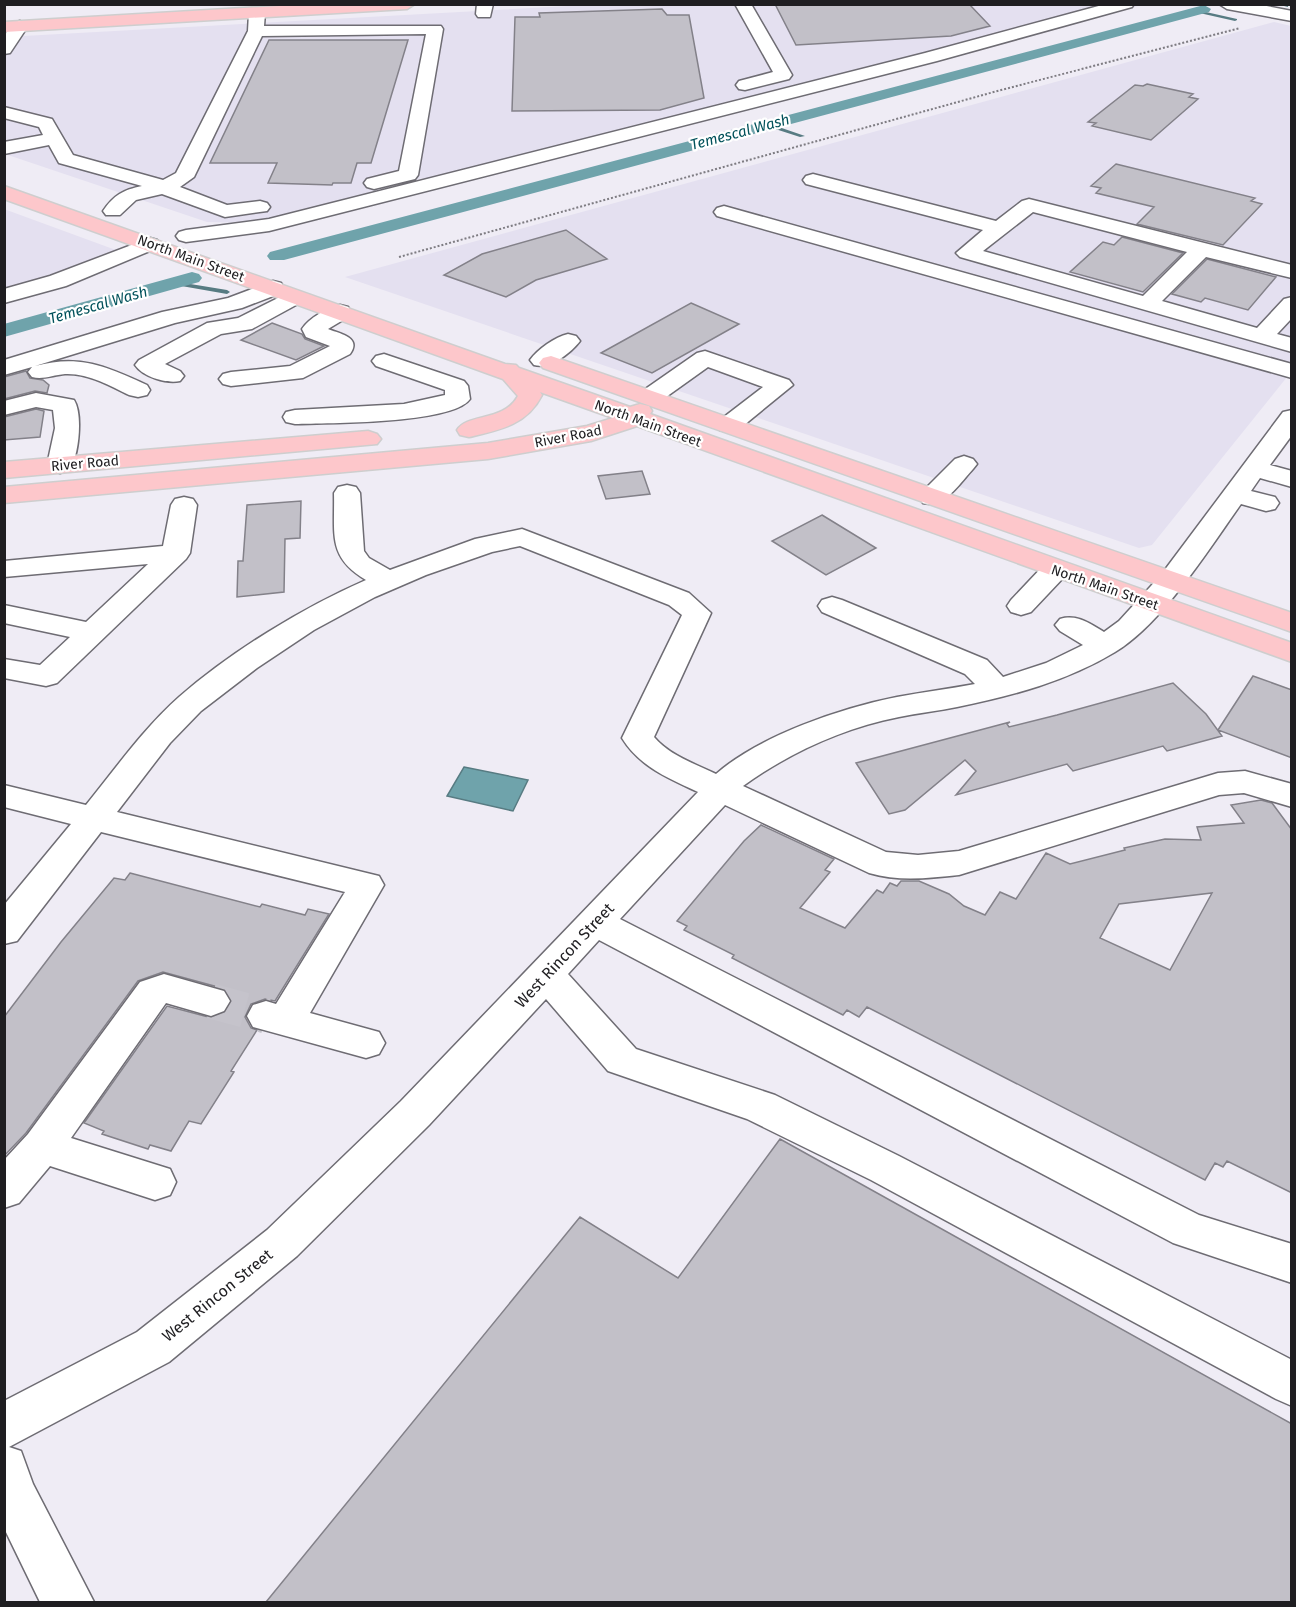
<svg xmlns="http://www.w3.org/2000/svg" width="1296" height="1607" font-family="'Fira Sans',sans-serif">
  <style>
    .built { fill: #e4e0f0 }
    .water { fill: #6fa3ab; stroke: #577b82; stroke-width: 1.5 }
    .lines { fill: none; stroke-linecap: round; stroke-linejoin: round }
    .stream { fill: #577b82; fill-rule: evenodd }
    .canal { fill: #6fa3ab; fill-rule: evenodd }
    .building { fill: #c2c0c8; stroke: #838189; stroke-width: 1.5; fill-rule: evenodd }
    .minor-tunnel { stroke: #c5c3cb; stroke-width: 35; stroke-dasharray: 35 18; stroke-linecap: butt }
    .minor-casing { stroke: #6e6c73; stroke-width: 3 }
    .major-casing { stroke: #cecece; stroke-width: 3 }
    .path { stroke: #7e7c82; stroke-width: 2; stroke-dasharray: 2 2; stroke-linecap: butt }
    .minor { fill: #fff; fill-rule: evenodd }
    .major { fill: #fdc7cb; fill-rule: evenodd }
    .labels { text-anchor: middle; stroke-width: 4.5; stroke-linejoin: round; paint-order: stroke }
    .far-street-label { font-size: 14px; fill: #1f1e21; stroke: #fff }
    .far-water-label { font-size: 15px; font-style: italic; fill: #00515a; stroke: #fff }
    .street-label { font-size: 16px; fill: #1f1e21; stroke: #fff }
  </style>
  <rect width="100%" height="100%" fill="#efecf5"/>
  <path class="built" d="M604 4 1142 5 444 184 423 178 253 223 207 222 5 154V37Z
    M1274 22 1291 26V372L1152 545 1139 548 345 277Z
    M4 209 124 253 5 290Z"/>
  <path class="water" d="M464 767 528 780 513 811 447 796Z"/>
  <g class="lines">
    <path class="stream" d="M1285 4 1288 5V7L1276 4Z
      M1197 10 1237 19V20L1235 21 1195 12Z
      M766 124H770L805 136 800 137 766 126Z
      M172 281 227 290 230 292 227 294 170 284V282Z"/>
    <path class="canal" d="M1204 5 1211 9 1209 12 284 260H270L267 256 270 252Z
      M192 272 199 274 202 278 199 282 4 337V324Z"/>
  </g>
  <path class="building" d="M775 4H969L990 26 951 36 796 45Z
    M662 9 667 15H689L704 98 660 110 512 111 515 17H540L539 13Z
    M269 40H408L371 163H357L351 183H333L332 185 268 183 277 163H210Z
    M1147 84 1193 94 1189 97 1198 99 1151 140 1092 126 1096 123 1088 122 1135 85 1143 86Z
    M1116 164 1255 198 1251 201 1262 204 1223 245 1137 224 1154 207 1096 193 1101 188 1091 186Z
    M566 230 607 259 536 280 506 297 444 275 482 254Z
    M1122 237 1183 253 1143 292 1070 272 1103 242 1114 245Z
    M1207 259 1276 277 1248 310 1205 298 1201 302 1172 294Z
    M691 303 739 324 652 373 601 353Z
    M272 323 302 334 305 339 324 346 296 360 241 340Z
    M26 371 30 378 43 380 49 385 47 393 35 391 4 399V377Z
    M36 409 44 411 40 437 4 440V417Z
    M642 471 650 494 606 499 598 476Z
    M301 501 300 538 285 539 284 592 237 597 238 561H243L247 505Z
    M822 515 876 548 826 575 772 541Z
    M1253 676 1292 690V758L1218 730Z
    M1173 683 1206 714 1222 736 1167 751 1163 746 1073 771 1067 764 956 795 976 771 965 760 905 810 889 814 856 763 1010 722 1007 724 1009 727 1057 715Z
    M1261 800 1272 803 1292 830V1193L1227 1161 1223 1167 1215 1163 1205 1180 867 1007 859 1017 847 1010 843 1015 732 958 734 955 684 930 687 926 677 921 744 841 761 825 834 859 825 870 830 872 800 908 845 928 877 890 883 893 890 883 897 886 901 881H919L949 894 964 906 985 915 1000 892 1016 899 1046 853 1070 864 1125 850 1124 848 1165 839 1201 840 1197 827 1244 823 1231 805ZM1212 893 1170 970 1100 938 1119 904Z
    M130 873 260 907 262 904 305 915 308 909 329 914 275 1001 265 999 251 1004 245 1017 251 1028 257 1030 231 1071 234 1072 201 1124 189 1121 171 1151 150 1145 148 1149 102 1134 104 1131 84 1123 167 1006 212 1018 225 1013 232 1002 225 989 163 972 138 981 26 1133 4 1156V1017L61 942 114 878 125 880Z
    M780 1139 1292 1424V1602H266L580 1217 678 1278Z"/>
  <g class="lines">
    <path class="minor-tunnel" d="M211 1001 266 1016"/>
    <g class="minor-casing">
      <path id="minor" d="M477 4H493L490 17H478L476 14Z
        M735 4H751L792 75 789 79 745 90 739 89 736 85 739 81 773 72Z
        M1106 4H1134L1132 7 937 61 269 231 186 242 179 240 176 236 179 232 186 230 269 219 925 53Z
        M1219 4H1256L1292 11V21L1227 9Z
        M257 8 265 13 264 26H441L443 29 418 175 415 179 374 189 367 187 364 183 367 179 399 171 426 34 262 36 194 177 180 187 227 205 260 201 267 203 270 207 267 211 225 217 162 194 136 200 120 215H106L103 211C114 195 123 190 142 186L59 163 49 145 4 154V142L43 135 39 127 4 118V107L52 119 73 155 163 180 176 173 248 31 249 13Z
        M20 21 28 26 10 53 4 54V36L14 23Z
        M813 174 996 221 1022 201 1029 199 1292 265V278L1206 257 1162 301 1257 328 1284 299 1292 297V318L1277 334 1292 338V352L960 257 956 253 983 230 806 184 803 180 806 176ZM1033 212 1187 252 1143 296 983 251Z
        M724 206 1292 364V378L717 216 714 212 717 208Z
        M150 238 157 240 160 244 157 248 66 286 4 303V289L50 276Z
        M273 281 281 283 284 288 281 293 242 308 175 323 35 366C79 354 106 366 147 385L150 390 147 395 138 397 129 395C109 385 88 373 65 374 53 375 43 380 32 377L28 372 32 367 4 375V360L162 312 228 298Z
        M288 293 296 295 299 300 296 305 252 329 221 334 165 364 180 371 184 376 180 381C167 384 143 377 135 365L139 360 207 323 238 318Z
        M340 305 348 307 351 312 348 317 328 329C340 334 362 337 350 354L303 378 231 386 223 384 219 379 223 374 231 372 290 366 330 346 306 337 302 329C309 318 327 308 340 305Z
        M568 334 576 336 580 341C570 354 550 369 534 365L530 360C538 349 555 337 568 334Z
        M705 351 789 380 793 385 738 430 729 432 720 430 717 425 720 420 763 387 708 367 659 402 650 404 641 402 638 397 641 392 697 353Z
        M384 354 464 381 468 386 470 399C453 424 327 423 295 424L286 422 283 417 286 412 295 410 404 404 445 395V390L376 366 372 361 376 356Z
        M36 393 74 400C83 414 79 457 69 470L60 473 51 470 47 465 55 428 53 410 36 407 4 415V401Z
        M1292 410V435L1270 465 1292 471V487L1260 478 1251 491 1275 497 1279 503 1275 509 1266 511 1241 504C1209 549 1162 624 1115 652 1067 681 1012 696 957 707 938 711 918 713 899 717 843 728 789 753 743 786L886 852 918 855 959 851 1218 773 1245 771 1292 784V807L1244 793 1219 795 959 875C929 878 899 882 869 873L725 805 620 919 1199 1215 1292 1244V1283L1173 1243 599 940 568 974 636 1049 775 1095 899 1156 1292 1360V1406L1276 1399 871 1180 747 1119 608 1071 546 999 429 1125 297 1256 169 1362 9 1447 21 1451 33 1484 94 1602H40L4 1528V1401L137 1332 267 1230 401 1101 698 792C668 778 640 767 622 738L682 615 669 605 520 546 492 552 426 575 375 597 314 630 257 668 201 711 170 743 117 812 379 876 384 885 310 1013 379 1032 385 1043 379 1054 366 1058 253 1027 247 1016 253 1005 266 1001 276 1004 345 892 101 832 17 941 4 944V905L71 824 4 807V785L86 805C116 768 144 728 179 697 232 651 302 608 366 580 327 557 335 534 334 493L338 487 347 485 356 487 360 493 364 551 369 558 390 570 475 539 522 529 689 593 711 613 654 737C669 755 695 764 716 774 759 736 841 708 897 697 923 692 949 689 975 684L965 674 822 612 818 606 822 600 832 597 842 600 987 660 1003 677 1046 663 1083 645 1060 631 1055 625 1060 619C1077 614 1089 623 1104 632L1119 621 1161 575 1283 412Z
        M964 456 973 459 977 464 973 469C959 484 945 508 923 503L919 497 923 491 955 459Z
        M184 497 193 499 197 505 190 553 186 559 57 683 46 686 4 678V659L40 665 70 637 4 623V605L86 622 148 564 4 577V561L163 546 171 505 175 499Z
        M1055 562 1065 564 1069 570 1065 576 1031 612 1021 615 1011 612 1007 606 1011 600 1045 564Z
        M164 974 224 991 230 1001 224 1011 211 1016 166 1003 71 1138 170 1169 176 1182 170 1195 155 1200 50 1166 19 1203 4 1208V1160L28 1134 140 982Z"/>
    </g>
    <g class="major-casing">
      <path id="major" d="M314 4H415L407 9 4 32V22Z
        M4 186 505 364 516 365 519 368 630 407 640 404 649 406 652 411 650 414 1292 643V662L637 426 591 441 488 459 4 503V487L488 443 587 426 613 418 540 392 542 395C527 425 499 430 469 437L460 435 457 430C468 413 504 422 518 396L503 379 4 199Z
        M551 356 1292 613V632L543 368 539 363 543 358Z
        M368 431 377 434 381 439 377 444 4 478V462Z"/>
    </g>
    <path class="path" d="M399 257 1001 90 1240 28"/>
    <use href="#minor" class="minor"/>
    <use href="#major" class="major"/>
  </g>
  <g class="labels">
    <g class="far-street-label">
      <text transform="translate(191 258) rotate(20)" y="5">North Main Street</text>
      <text transform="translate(648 423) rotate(20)" y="5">North Main Street</text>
      <text transform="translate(568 436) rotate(-11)" y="5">River Road</text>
      <text transform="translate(85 463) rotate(-5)" y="5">River Road</text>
      <text transform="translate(1105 587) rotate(19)" y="5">North Main Street</text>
    </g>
    <g class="far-water-label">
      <text transform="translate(740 132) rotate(-15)" y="5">Temescal Wash</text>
      <text transform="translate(98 305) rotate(-16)" y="5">Temescal Wash</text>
    </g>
    <g class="street-label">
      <text transform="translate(564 955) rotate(-47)" y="6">West Rincon Street</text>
      <text transform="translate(217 1295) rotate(-39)" y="6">West Rincon Street</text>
    </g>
  </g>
  <rect width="1296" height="1607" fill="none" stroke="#1f1e21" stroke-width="12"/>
</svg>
